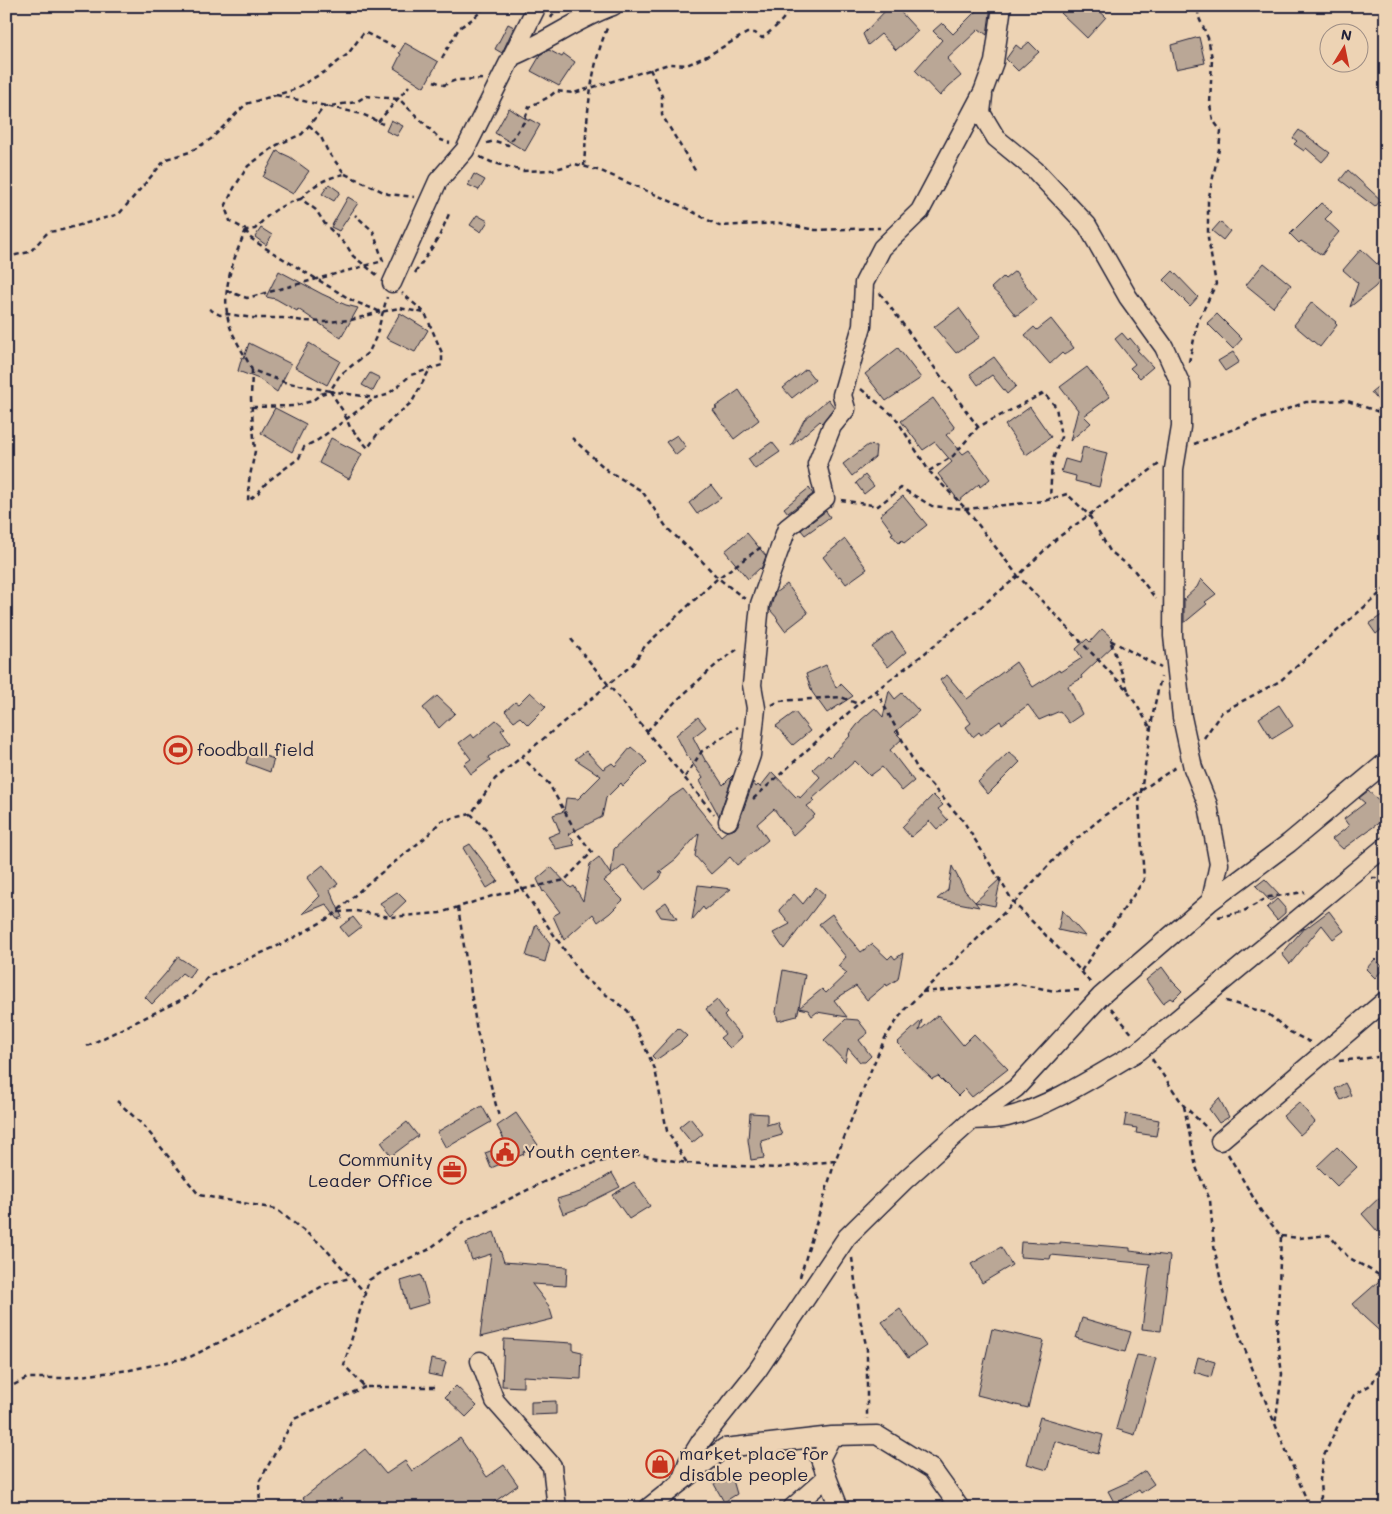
<svg xmlns="http://www.w3.org/2000/svg" width="1392" height="1514" font-family="Mali,sans-serif">
  <style>
    .building { fill: #baa796; stroke: #22223b }
    .lines { fill: none; stroke-linecap: round; stroke-linejoin: round }
    .minor-casing { stroke: #22223b; stroke-width: 21 }
    .path { stroke: #22223b; stroke-width: 2.5; stroke-dasharray: 5 4; stroke-linecap: butt }
    .minor { stroke: #edd3b4; stroke-width: 18 }
    .labels { text-anchor: middle; stroke-width: 4.5; stroke-linejoin: round; paint-order: stroke }
    .poi-label { font-size: 18px; fill: #22223b; stroke: #edd3b4; text-anchor: start }
  </style>
  <rect width="100%" height="100%" fill="#edd3b4"/>
  <filter id="ink" filterUnits="userSpaceOnUse"><feTurbulence type="fractalNoise" baseFrequency=".02" numOctaves="2"/><feDisplacementMap in="SourceGraphic" scale="10" xChannelSelector="R" yChannelSelector="G"/><feConvolveMatrix kernelMatrix="1 2 1 2 8 2 1 2 1" color-interpolation-filters="sRGB"/></filter>
  <g filter="url(#ink)">
    <path class="building" d="M890 6H895L918 31 896 50 881 34 868 45 863 34Z
      M981 6H991L987 35 979 29 947 59 961 76 949 86 940 96 915 70 942 40 933 31 942 23 953 34Z
      M1068 6H1094L1106 17 1087 38 1061 13Z
      M508 24 514 27 502 53 495 49Z
      M1199 37 1205 63 1176 69 1171 45Z
      M1029 42 1039 52 1018 71 1006 59 1016 45 1021 49Z
      M405 43 438 62 424 87 394 68 401 54 399 53Z
      M549 50 562 57 564 54 575 62 559 86 531 71 541 54Z
      M509 108 529 121V119L540 125 525 151 495 133Z
      M391 120 403 126 397 136 386 131Z
      M1299 130 1330 153 1322 162 1306 148 1304 151 1294 144 1297 141 1293 138Z
      M277 151 290 157 309 171 293 194 263 177Z
      M1348 170 1381 200 1375 207 1340 180Z
      M474 174 485 180 479 190 468 185Z
      M329 184 340 192 334 201 322 194Z
      M348 197 358 203 339 231 331 227Z
      M1321 203 1332 212 1325 219 1339 232 1328 245H1329L1322 255 1301 241 1299 243 1290 234Z
      M477 215 488 221 481 232 470 225Z
      M1220 222 1230 231 1223 240 1212 231Z
      M261 228 272 235 266 245 255 237Z
      M1361 249 1377 264 1386 254V274L1375 287 1350 307 1358 283 1343 270Z
      M1264 263 1291 285 1273 307 1246 285Z
      M279 271 322 294 346 305 358 308 341 338 298 309 297 311 276 299 266 297Z
      M1015 271 1037 300 1016 316 1001 297 991 288 1003 277 1005 279Z
      M1173 271 1198 297 1190 306 1164 280Z
      M1312 302 1336 322 1335 323 1337 325 1320 347 1294 325Z
      M959 308 980 337 956 353 934 327Z
      M400 313 428 330 415 352 386 338Z
      M1217 314 1242 339 1233 349 1207 323Z
      M1051 319 1074 348 1064 355 1062 353 1050 364 1025 335 1034 327 1037 330Z
      M1122 333 1128 340 1130 338 1139 349 1137 350 1153 367 1140 378 1130 368 1135 364 1115 339Z
      M249 343 291 364 277 392 259 379 238 371 242 357 244 358Z
      M309 343 340 361 327 385 295 367Z
      M898 348 921 378 886 401 865 374Z
      M1233 352 1239 362 1225 371 1218 361Z
      M994 357 1016 386 1007 394 992 375 978 385 970 374Z
      M1087 367 1110 397 1084 416 1091 423 1070 441 1078 410 1060 387Z
      M806 369 815 380 792 398 783 388Z
      M370 373 380 378 373 391 362 385Z
      M1386 380V410L1371 392Z
      M739 390 759 420 734 439 713 410 717 408 715 407Z
      M933 398 955 428 946 435 963 454 969 450 990 479 980 487 979 484 959 501 938 474 952 462 935 442 923 450 901 421Z
      M828 399 834 407 822 423 820 421 791 446 804 420Z
      M1030 407 1051 437 1026 455 1005 425Z
      M275 408 306 424 292 452 261 433Z
      M677 435 686 447 676 455 666 442Z
      M331 438 362 454 349 479 319 463Z
      M772 442 780 452 755 469 748 459Z
      M868 445 876 446 875 457 852 476 843 464Z
      M1083 447 1107 453 1099 487 1075 481 1076 476 1061 472 1065 459 1079 463Z
      M865 475 874 486 864 494 856 483Z
      M711 485 721 498 697 514 689 503Z
      M809 488 813 494 788 513 784 508Z
      M903 496 927 525 904 543 902 540 899 543 891 534 893 533 880 515Z
      M826 511 830 517 805 535 801 530Z
      M747 533 766 556 761 569 760 568 748 579 725 551Z
      M845 539 867 569 846 584 840 576 838 577 823 557Z
      M1201 579 1216 594 1205 602 1207 604 1184 623V599L1197 587Z
      M787 584 808 613 785 631 777 620 778 619 770 610 775 593Z
      M1386 612V626L1376 634 1369 624Z
      M1102 629 1112 638 1110 640 1114 645 1081 676 1082 678 1068 686 1082 714 1069 723 1060 711 1039 720 1028 705 1002 724 1000 721 981 735 979 732 973 737 966 727 971 723 940 680 947 675 967 699 1016 662 1033 687 1059 670 1060 672 1082 658 1076 649 1087 639 1090 642Z
      M892 632 906 652 888 667 872 647Z
      M826 665 836 688 841 684 853 696 827 713 812 692 806 674Z
      M889 691 895 699 902 693 919 711 895 732 902 739 890 750 914 781 902 791 882 767 870 776 855 761 812 799 814 801 807 806 815 815 793 835 774 809 757 824 768 840 737 865 730 857 711 874 695 856 699 833 676 859 659 872 663 873 660 877V878L645 890 624 865 604 881 623 900 610 913 598 922 593 914 564 940 553 916 560 912 544 891 543 892 537 879 551 867 571 888 574 886 583 901 590 864 599 857 611 875 614 849 667 800 683 789 721 836 727 831 735 829 738 825 753 782 756 787 758 785 760 787 772 772 796 797 798 795 800 798 820 777 813 769 828 755 830 757 851 735 850 734 861 720 875 708 883 717Z
      M530 692 546 707 528 725 520 717 514 721 505 711 515 702 518 704Z
      M437 696 455 713 439 728 423 708Z
      M1279 705 1293 726 1272 739 1259 718Z
      M795 712 810 731 793 745 776 726Z
      M698 717 706 727 693 737 706 762 707 761 723 785 733 775 719 816 700 781 703 778 686 754 676 735Z
      M496 720 505 728 501 730 510 743 488 757 490 760 471 774 464 764 471 759 459 743 471 734 474 738Z
      M631 747 644 758H643L647 762 623 786 621 783 606 798 602 817 568 834 574 840 572 842 575 845 556 849 548 837 560 832 553 815 564 811 566 798 578 799 601 776 575 759 586 751 603 769 612 763 615 766Z
      M250 751 274 759 270 772 246 763Z
      M1009 752 1020 762 988 794 978 782Z
      M1368 791 1386 806V820L1384 819 1343 849 1332 839 1349 826 1344 819 1365 803 1359 798Z
      M933 795 943 805 938 809 948 820 937 829 930 821 911 837 902 827Z
      M470 844 498 881 487 888 463 848Z
      M323 865 338 884 330 890 342 917 337 919 326 904 302 914 320 896 307 878Z
      M952 866 965 891 975 902 1001 878 995 906 975 902 979 907 937 899 948 890Z
      M1265 879 1280 895 1270 901 1256 886Z
      M698 885 731 889 705 910 703 907 692 920Z
      M816 887 825 895 784 949 773 933 790 924 779 910 794 894 803 904Z
      M397 892 406 901 390 916 380 903Z
      M1277 899 1285 908V913L1277 920 1267 908Z
      M666 902 677 919 661 917 656 909Z
      M1062 910 1085 936 1058 930Z
      M1329 911 1344 931 1333 939 1322 925 1290 964 1282 954 1304 928 1305 929Z
      M832 914 844 932 861 952 872 944 888 959 892 955 895 959 903 953 898 979 887 986 886 984 867 1000 856 986 834 1000 847 1017 817 1012 812 1016 808 1010 799 1008 797 1016 778 1021 776 1012 783 970 805 975 799 1008 822 989 826 993 847 973 838 966 846 957 819 924Z
      M353 917 361 927 348 937 340 927Z
      M536 924 550 943 545 962 526 956Z
      M178 957 195 968 189 978 182 973 152 1004 145 997 166 973Z
      M1375 959 1384 968 1375 978 1366 969Z
      M1162 967 1173 982 1182 991 1173 1000 1170 998 1163 1003 1146 980Z
      M717 1000 727 1013 724 1016 742 1037 730 1048 720 1038 725 1034 706 1009Z
      M938 1015 963 1045 974 1034 1008 1069 972 1097 965 1089 958 1096 938 1076 932 1079 904 1052 905 1051 897 1043 922 1020 919 1031Z
      M846 1019 858 1020 868 1033 859 1040 871 1056 865 1062H860L848 1048 845 1062 824 1040Z
      M678 1028 687 1036 679 1044 656 1060 652 1056Z
      M1345 1083 1351 1095 1341 1100 1335 1089Z
      M1219 1098 1229 1117 1219 1123 1209 1109Z
      M1299 1102 1315 1122 1300 1135 1283 1116Z
      M482 1106 491 1122 446 1148 437 1132Z
      M516 1113 538 1145 523 1152 524 1154 491 1168 485 1153 507 1145 497 1126Z
      M750 1113 767 1114V1125L777 1122 782 1135 761 1141 764 1158 751 1160 748 1140Z
      M1126 1114 1159 1120 1156 1136 1136 1133 1137 1128 1124 1126Z
      M690 1118 703 1134 692 1143 679 1127Z
      M407 1122 418 1136 391 1156 381 1142Z
      M1337 1147 1357 1167 1337 1186 1317 1166Z
      M460 1161 464 1172 442 1181 437 1170Z
      M612 1173 620 1187 588 1203 587 1205 563 1214 557 1199 580 1192Z
      M634 1182 650 1206 629 1219 612 1195Z
      M1380 1197 1386 1203V1225L1378 1232 1362 1214Z
      M494 1232 504 1262 567 1267 566 1286 532 1284 549 1306 553 1319 480 1337 491 1254 472 1260 466 1243Z
      M1021 1242 1060 1244V1242L1130 1248V1251L1170 1256 1161 1331 1142 1329 1150 1264 1051 1255 1050 1259 1020 1257Z
      M1001 1247 1012 1265 982 1283 971 1264Z
      M421 1275 429 1303 408 1309 401 1281Z
      M1386 1275V1337L1364 1317 1353 1304Z
      M900 1309 926 1346 908 1358 882 1322Z
      M1082 1318 1131 1332 1125 1352 1076 1338Z
      M992 1329 1044 1341 1028 1408 977 1395Z
      M504 1339 573 1343V1350L582 1352 581 1379 523 1376V1387L502 1386Z
      M1137 1355 1156 1358 1135 1435 1116 1429Z
      M1198 1357 1215 1362 1211 1377 1194 1372Z
      M431 1359 446 1362 442 1377 428 1374Z
      M456 1386 477 1406 466 1417 445 1397Z
      M556 1401V1414L531 1415V1402Z
      M1040 1417 1103 1435 1098 1454 1055 1441 1047 1470 1027 1464Z
      M460 1438 487 1477 504 1465 518 1485 486 1508H347L341 1498 328 1508H311L303 1498 365 1449 386 1474 405 1461 412 1471Z
      M1145 1471 1154 1484 1141 1493 1139 1490 1115 1504 1108 1491 1128 1482Z
      M731 1473 737 1494 724 1502 714 1484Z"/>
    <g class="lines">
      <g class="minor-casing">
        <path id="minor" d="M513 56C547 42 578 18 613 6
          M983 95 981 113 996 138 1035 170 1087 225 1128 297 1164 347 1181 385V427L1174 469 1173 636 1182 717 1193 768 1208 805 1219 864 1211 901
          M392 283 438 181 465 150 537 6
          M728 821 751 755 756 708 752 685 760 604 787 528 825 498 817 464 832 426 846 409 842 395 862 326 864 283 882 248 920 211 983 92 994 62 1002 6
          M972 1120C983 1119 996 1120 1007 1117 1051 1106 1099 1074 1139 1051L1386 846
          M1220 1141 1386 1000
          M480 1361 495 1401 552 1466 557 1508
          M832 1436 820 1459 839 1508
          M681 1481 688 1462 701 1441 757 1371 847 1237 904 1181 972 1120 1016 1088 1101 996 1211 901 1289 843 1386 762
          M648 1508 724 1448 832 1436 877 1435 932 1469 960 1508
          M792 1508 827 1477"/>
      </g>
      <path class="path" d="M551 18 558 6
        M442 58 459 28 474 18 486 6
        M650 69 662 96V115L696 172
        M434 81 444 85 456 80 483 79
        M276 95 362 114 383 124
        M378 122 409 86
        M487 143 495 141 508 145 524 122 529 107 549 97 556 91 574 93 669 64 687 65 709 55 747 33H755L762 38C773 29 785 21 790 6
        M480 157 491 162 523 171 552 170 575 164 601 171 684 207 719 226 780 223 815 230 880 228
        M584 166C587 119 589 70 608 26
        M345 174 388 194 414 197
        M301 199C311 185 329 177 345 174L328 152 321 137 309 125
        M246 230C232 262 218 297 232 332 238 345 246 357 252 370L284 382 330 391 340 375 369 352 376 337 387 297
        M246 230 249 237 262 246 353 301 381 312 399 308 424 313
        M6 257 30 252 48 232 62 230 119 214 166 159 190 152 211 139 246 104 293 90 326 71 348 54 364 32 396 48
        M415 273 438 239 449 214
        M377 275 353 256 347 246 325 224 316 210 301 199C281 204 268 214 255 229L246 230 230 221 225 207 234 188 248 166 277 145 302 134 324 107 356 102 366 96 399 99 441 140 450 143
        M227 291 247 298 383 261 373 231 355 215
        M880 293 978 427
        M209 309 220 315 228 314 252 318H283L303 321 326 322 351 320 380 312
        M1189 362 1198 321 1216 284 1208 238V201L1219 149 1221 131 1213 120 1210 105 1212 58 1208 38 1199 18 1197 6
        M252 370 251 399 255 451 249 481 248 501 258 493 267 482 299 458 304 447 318 440 375 398
        M861 389 895 417 929 471 966 509 1018 576 1128 691 1150 727
        M330 391 343 411 350 427 368 448 378 433 393 418 412 402 430 369
        M252 407 294 406 312 401 321 394 330 391 375 398 387 395 411 375 442 365V353L425 313 402 293
        M572 438 608 471 642 491 667 528 699 558 718 578 745 599
        M1194 444 1306 402 1345 400 1382 413 1386 418
        M929 471 953 456 978 427 1044 393 1056 407 1061 437 1052 462 1050 499
        M841 500 878 506 901 488 932 506 966 509 1044 501 1067 494 1089 515 1110 551 1134 570 1156 599
        M571 639 714 814
        M876 690 918 770 964 822 1014 903 1081 971 1092 985
        M1128 690 1110 640 1161 668
        M772 705 779 701 841 697 858 704
        M647 731 675 702 717 664 739 648
        M1204 738 1222 712 1280 681 1386 588
        M685 777 702 751 738 727
        M753 799 858 704 925 653 1018 576 1056 539 1159 464
        M1372 878H1376L1386 886
        M458 907 477 1031 499 1117
        M338 912 356 911 390 917 440 913 492 896 565 880 592 852 575 830 549 784 522 757
        M1218 917 1242 912 1269 897 1305 892
        M1081 971 1144 880 1139 804 1154 708 1161 677
        M922 992 1018 984 1055 991 1083 990
        M1226 1001 1267 1013 1290 1032 1312 1043
        M1111 1008 1133 1035
        M87 1046 193 994 209 976 282 944 331 917 366 885 426 837 441 821 471 814 495 779 633 664 645 646 718 578 764 545
        M1152 1059 1184 1106 1209 1130
        M1339 1061 1386 1056
        M117 1101 144 1126 199 1195 276 1209 322 1245 365 1293
        M1184 1106 1196 1167 1210 1200 1214 1246 1223 1292 1258 1383 1310 1508
        M1228 1154 1261 1211 1281 1236 1277 1337 1282 1374 1275 1425
        M687 1163 776 1168 835 1161
        M1281 1236 1300 1238 1329 1235 1348 1257 1379 1275 1386 1283
        M852 1258 860 1319 867 1349V1419
        M800 1277 835 1161 868 1077 885 1038 904 1010 1014 903 1061 852 1105 815 1176 767
        M435 1387H365L344 1365 369 1280 394 1265 428 1250 465 1221 570 1169 634 1154 687 1163 667 1131 655 1069 628 1011 584 978 522 889 486 830 471 814
        M6 1389 27 1378H63L130 1370 190 1357 246 1329 328 1283 351 1278
        M260 1508 259 1482 294 1419 365 1387
        M1316 1508 1321 1497 1320 1480 1323 1458 1339 1423 1354 1395 1372 1384 1386 1353"/>
      <use href="#minor" class="minor"/>
    </g>
  </g>
  <defs>
    <g id="stadium-ring" transform="scale(1.4375)"><circle r="9.5" fill="#edd3b4" stroke="#c8321e" stroke-width="1.5"/><path d="M0-5a6.5 5 0 1 0 0 10a6.5 5 0 1 0 0-10ZM-3.5-1.8h7v3.6h-7Z" fill="#c8321e"/></g>
    <g id="civic-ring" transform="scale(1.4375)"><circle r="9.5" fill="#edd3b4" stroke="#c8321e" stroke-width="1.5"/><path d="M-.6-6.5H3V-4.5H.6V-3L4-1V1h2V6H-6V1h2V-1L-.6-3ZM-1.2 2.5V6h2.4V2.5Z" fill="#c8321e"/></g>
    <g id="office-ring" transform="scale(1.4375)"><circle r="9.5" fill="#edd3b4" stroke="#c8321e" stroke-width="1.5"/><path d="M-6-3h4V-5.5h4V-3h4V5H-6ZM-1-4.5V-3h2v-1.5ZM-6 0V1H6V0Z" fill="#c8321e"/></g>
    <g id="shop-ring" transform="scale(1.4375)"><circle r="9.5" fill="#edd3b4" stroke="#c8321e" stroke-width="1.5"/><path d="M-5-2.5h2.3a2.7 3.5 0 0 1 5.4 0H5L5.5 6h-11ZM-1.5-2.5h3a1.5 2.3 0 0 0-3 0Z" fill="#c8321e"/></g>
  </defs>
  <g fill-rule="evenodd">
    <use href="#stadium-ring" x="178" y="750"/>
    <use href="#civic-ring" x="505" y="1152"/>
    <use href="#office-ring" x="452" y="1170"/>
    <use href="#shop-ring" x="660" y="1464"/>
  </g>
  <g class="labels">
    <g class="poi-label">
      <text x="197" y="756">foodball field</text>
      <text x="524" y="1158">Youth center</text>
      <text x="433" y="1166" text-anchor="end">Community<tspan x="433" dy="21">Leader Office</tspan></text>
      <text x="679" y="1460">market place for<tspan x="679" dy="21">disable people</tspan></text>
    </g>
  </g>
  <rect width="1392" height="1514" fill="none" stroke="#edd3b4" stroke-width="25"/>
  <rect x="12" y="12" width="1367" height="1489" fill="none" stroke="#22223b" stroke-width="2" filter="url(#ink)"/>
  <g transform="translate(1344 48) rotate(10)"><circle r="24" fill="#edd3b4" stroke="#9c8c84"/>
  <path d="M0-4L9 19L0 12L-9 19Z" fill="#c8321e"/>
  <text y="-8" font-size="14" font-weight="bold" text-anchor="middle" fill="#22223b">N</text>
  </g>
</svg>
